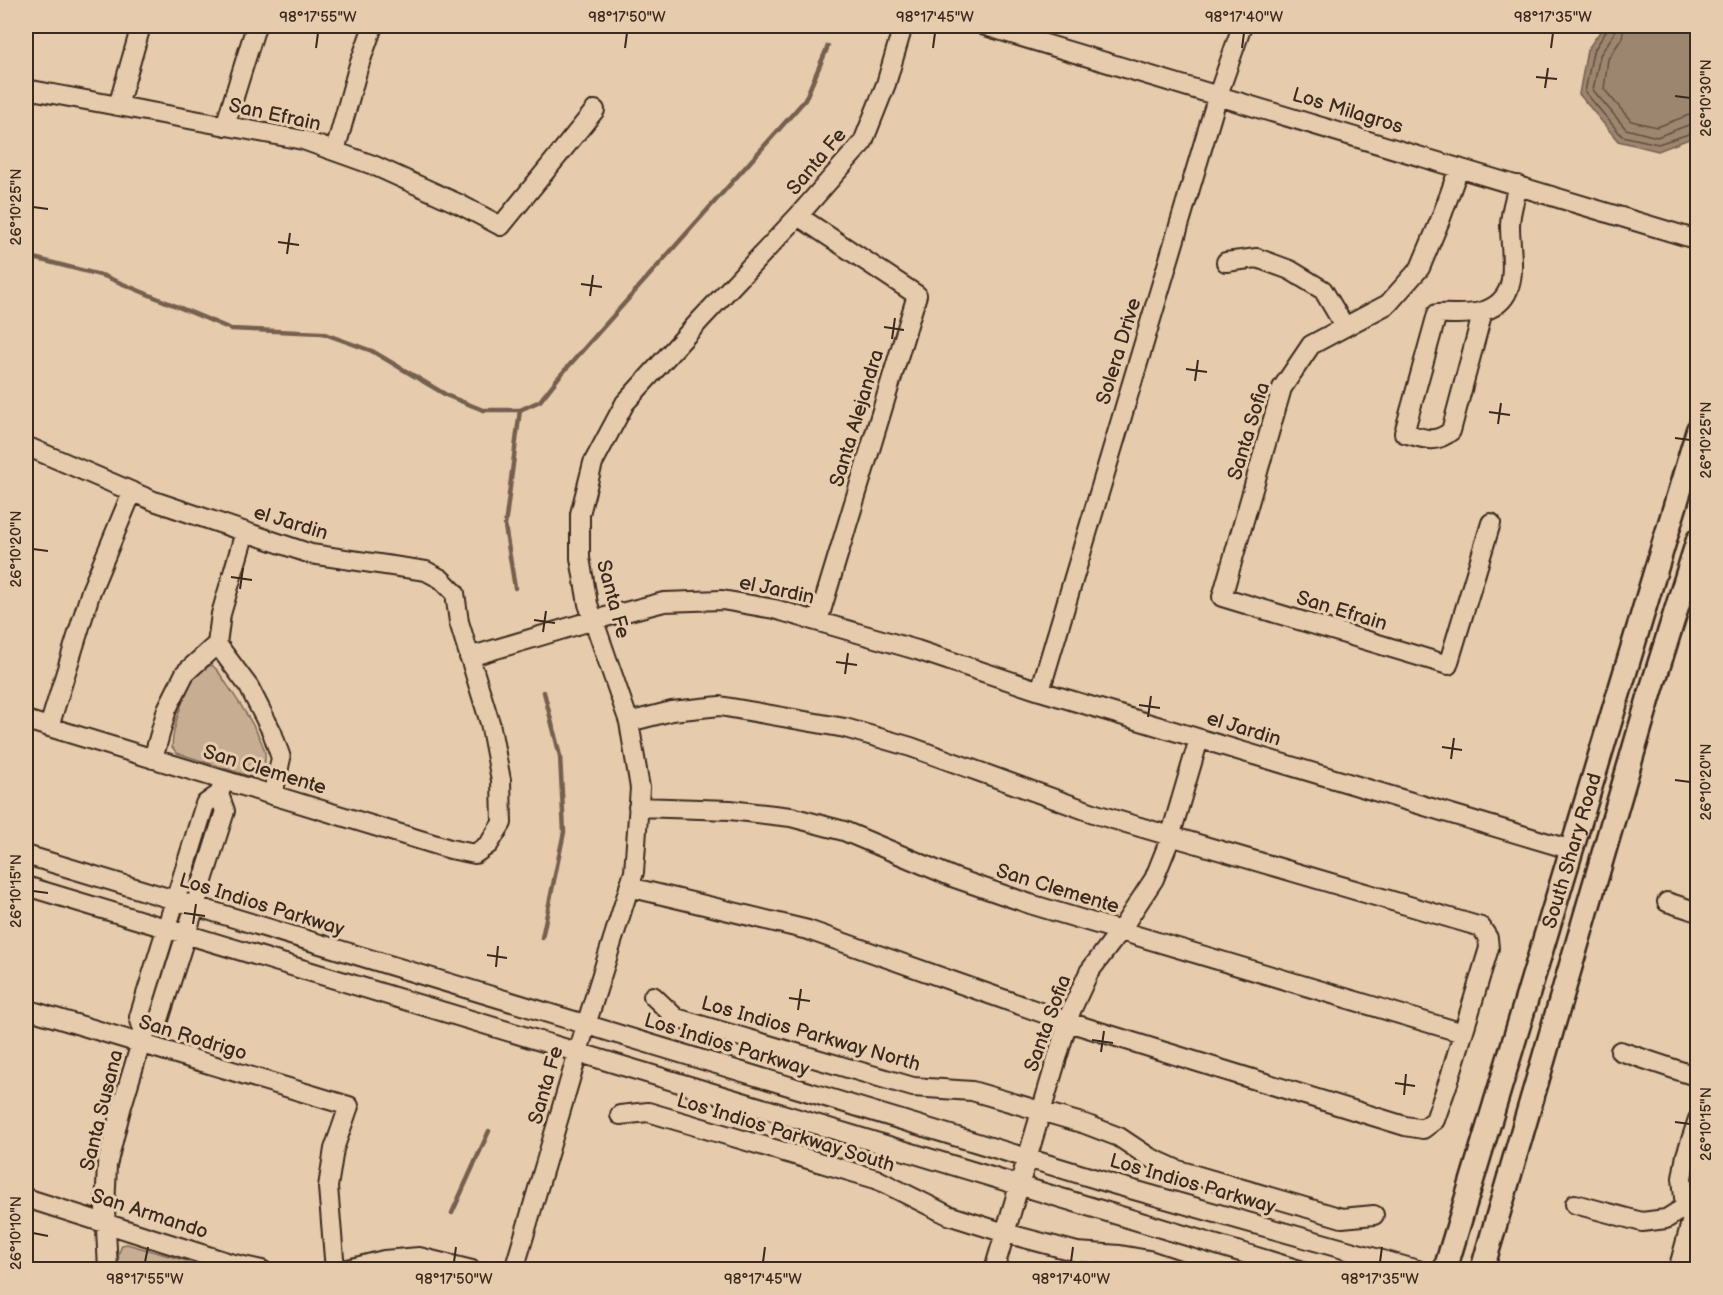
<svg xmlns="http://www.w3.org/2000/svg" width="1723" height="1295" font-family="'Balsamiq Sans',sans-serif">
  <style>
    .green { fill: #c7ae93; stroke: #816c58; stroke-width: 1.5 }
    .water { fill: #9c866f; stroke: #75614f; stroke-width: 1.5 }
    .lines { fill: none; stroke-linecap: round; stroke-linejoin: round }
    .shore { stroke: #624f3e; stroke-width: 1.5 }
    .stream { stroke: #75614f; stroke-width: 4.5 }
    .minor-casing { stroke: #3b2a1e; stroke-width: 22 }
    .major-casing { stroke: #3b2a1e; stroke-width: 27 }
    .minor { stroke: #e6cbad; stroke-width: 18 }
    .major { stroke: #e6cbad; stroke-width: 22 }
    .ticks { fill: none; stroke: #3b2a1e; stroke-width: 2 }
    .labels { text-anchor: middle; stroke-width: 6; stroke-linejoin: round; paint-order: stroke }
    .street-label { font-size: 20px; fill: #3b2a1e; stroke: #e6cbad }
    .neatline { fill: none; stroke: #3b2a1e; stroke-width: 2 }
    .ticks-label { font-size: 15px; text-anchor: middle; fill: #3b2a1e }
  </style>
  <rect width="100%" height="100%" fill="#e6cbad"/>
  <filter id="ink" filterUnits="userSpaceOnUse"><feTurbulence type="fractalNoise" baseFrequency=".0167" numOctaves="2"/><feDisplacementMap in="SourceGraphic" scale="12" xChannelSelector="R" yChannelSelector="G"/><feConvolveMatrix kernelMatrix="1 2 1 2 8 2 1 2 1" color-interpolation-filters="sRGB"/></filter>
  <g filter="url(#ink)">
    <path class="green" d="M212 665 218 671C231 691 261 732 265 753 266 762 264 769 260 776H249L177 753 172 747C173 725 185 688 199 672 202 669 208 667 212 665Z
      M127 1244 215 1269 117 1270 119 1253 122 1245Z"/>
    <path class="water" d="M1604 26H1697V136L1658 151 1618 141 1579 94 1587 50Z"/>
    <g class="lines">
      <path class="shore" d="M1607 26V30L1593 52 1585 92 1622 136 1658 144 1698 131
        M1615 26 1614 34 1600 55 1593 90 1626 129 1657 137 1691 124 1698 123
        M1624 26 1622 38 1608 59 1604 89 1631 121 1657 127 1689 115 1698 114"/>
      <path class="stream" d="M26 256 104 276 231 329 322 333 372 351 448 396 483 410H520L540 401 558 378 805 100 828 46
        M515 588 505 526 520 410
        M542 938 564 832 560 756 544 692
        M452 1213 489 1131"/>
      <g class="minor-casing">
        <path id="minor" d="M985 26 1698 240
          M26 89 303 140 373 165 459 204 501 226 595 110
          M118 106 141 26
          M225 126 256 26
          M335 151 358 68 373 26
          M1459 168 1441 218 1420 268 1388 304 1311 345 1282 388 1222 597 1448 665 1491 523
          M798 216 917 295 818 621
          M1226 262 1257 258 1290 270 1323 290 1345 327
          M1483 311 1451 431C1434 445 1423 438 1404 433L1437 314C1452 313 1470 316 1484 311 1523 298 1510 257 1510 226 1510 212 1515 199 1518 185
          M26 446 154 501 311 554 426 571 441 579 455 593 459 622 490 723 501 780 502 823 489 844 475 854 450 849 26 720
          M217 644 249 687 272 732 281 758 273 795
          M469 657 594 620 664 602 722 600 774 609 917 650 1040 691 1572 850
          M1040 691 1218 95 1242 26
          M49 727 91 591 132 492
          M153 759 167 709 185 673 217 644 221 614 245 532
          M638 807 730 810 791 817 844 831 955 878 1030 904 1463 1033
          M26 855 1116 1185 1418 1270
          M26 886 1300 1270
          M629 887 808 930 1068 1022 1405 1126 1423 1129 1435 1120 1449 1080 1489 948 1488 938 1481 927 1099 815 911 747 845 728 720 706 672 711 629 722
          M1667 902 1698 912
          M653 996 676 1018 913 1087 972 1091 1085 1124 1119 1137 1149 1157 1178 1170 1342 1218 1374 1215
          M26 1009 349 1106 334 1149 328 1187 335 1270
          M144 1033 158 1023 225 811 219 794 223 784
          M1620 1051 1698 1077
          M620 1115 648 1112 876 1179 948 1215 1005 1233 1077 1252 1120 1255 1149 1260 1179 1270
          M1698 1119 1686 1155 1682 1178 1685 1207 1698 1220
          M26 1198 230 1263 262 1270
          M1575 1204 1642 1222 1666 1219 1685 1207
          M108 1270 105 1208 107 1165 121 1109 144 1033 139 1017 205 804 219 794
          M344 1270 384 1260 419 1257 472 1270
          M514 1270 586 1025 634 872 640 788 629 722 588 604 580 558V514L593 463 625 403 702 318 798 216 863 142 886 84 903 26
          M994 1270 1071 1011 1089 972 1120 931 1154 879 1168 844 1199 739
          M1678 1270 1693 1215"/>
      </g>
      <g class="major-casing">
        <g id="major">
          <path id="s1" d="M1445 1270 1698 430"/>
          <path d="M1482 1270 1650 694 1698 540"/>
        </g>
      </g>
      <use href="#minor" class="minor"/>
      <use href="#major" class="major"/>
    </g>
  </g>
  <path class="ticks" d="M316 48 318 33M625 48 627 33M933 48 935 33M1242 48 1244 33M1551 48 1553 33M1536 77 1557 79M1545 88 1548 68M1675 96 1690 98M33 207 48 209M278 242 299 245M287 254 290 233M581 284 602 287M590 296 593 275M884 327 904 330M892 339 895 318M1186 369 1207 372M1195 381 1198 360M1489 412 1510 415M1498 424 1501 403M1675 438 1690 440M33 549 48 551M231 577 252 580M240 589 243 568M534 620 555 623M543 632 546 611M836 662 857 665M845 674 848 653M1139 705 1160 708M1148 717 1151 696M1442 747 1462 750M1451 759 1454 738M1675 780 1690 782M33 891 48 893M184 913 205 916M193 924 196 904M487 955 507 958M496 967 498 946M789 998 810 1001M798 1010 801 989M1092 1040 1113 1043M1101 1052 1104 1031M1395 1083 1415 1086M1404 1095 1406 1074M1675 1122 1690 1124M33 1233 48 1236M145 1262 148 1247M454 1262 456 1247M763 1262 765 1247M1071 1262 1073 1247M1380 1262 1382 1247"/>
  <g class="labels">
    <g class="street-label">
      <text transform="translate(1348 110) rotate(17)" y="7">Los Milagros</text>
      <text transform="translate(275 114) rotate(12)" y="7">San Efrain</text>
      <text transform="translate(816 161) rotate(-50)" y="7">Santa Fe</text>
      <text transform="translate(1118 351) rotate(-73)" y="7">Solera Drive</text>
      <text transform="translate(856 418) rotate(-73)" y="7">Santa Alejandra</text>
      <text transform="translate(1248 431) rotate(-73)" y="7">Santa Sofia</text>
      <text transform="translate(291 522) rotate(17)" y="7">el Jardin</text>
      <text transform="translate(777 589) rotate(12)" y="7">el Jardin</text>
      <text transform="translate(614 599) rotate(75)" y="7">Santa Fe</text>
      <text transform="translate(1342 610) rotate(17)" y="7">San Efrain</text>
      <text transform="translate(1244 728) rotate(17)" y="7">el Jardin</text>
      <text transform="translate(265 769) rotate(17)" y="7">San Clemente</text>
      <text dy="7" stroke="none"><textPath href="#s1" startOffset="438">South Shary Road</textPath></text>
      <text transform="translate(1058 888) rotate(17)" y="7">San Clemente</text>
      <text transform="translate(262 904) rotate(17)" y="7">Los Indios Parkway</text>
      <text transform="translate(1047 1023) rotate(-70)" y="7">Santa Sofia</text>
      <text transform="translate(811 1033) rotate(16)" y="7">Los Indios Parkway North</text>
      <text transform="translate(193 1037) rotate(17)" y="7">San Rodrigo</text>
      <text transform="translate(727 1044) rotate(17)" y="7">Los Indios Parkway</text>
      <text transform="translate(545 1085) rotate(-74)" y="7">Santa Fe</text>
      <text transform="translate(101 1110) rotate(-76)" y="7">Santa Susana</text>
      <text transform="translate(786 1132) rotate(17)" y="7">Los Indios Parkway South</text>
      <text transform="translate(1193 1183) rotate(16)" y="7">Los Indios Parkway</text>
      <text transform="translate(150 1213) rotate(18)" y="7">San Armando</text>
    </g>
  </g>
  <rect width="1723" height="1295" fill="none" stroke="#e6cbad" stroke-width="66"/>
  <rect x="33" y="33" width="1657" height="1229" class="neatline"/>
  <g class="ticks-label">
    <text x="318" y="22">98°17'55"W</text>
    <text x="627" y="22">98°17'50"W</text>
    <text x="935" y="22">98°17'45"W</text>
    <text x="1244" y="22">98°17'40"W</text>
    <text x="1553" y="22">98°17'35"W</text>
    <text transform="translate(1706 98) rotate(-90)" y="5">26°10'30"N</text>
    <text transform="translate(16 207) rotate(-90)" y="5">26°10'25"N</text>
    <text transform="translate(1706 440) rotate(-90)" y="5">26°10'25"N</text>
    <text transform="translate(16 549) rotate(-90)" y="5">26°10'20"N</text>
    <text transform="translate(1706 782) rotate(-90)" y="5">26°10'20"N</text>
    <text transform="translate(16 891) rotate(-90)" y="5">26°10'15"N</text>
    <text transform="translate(1706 1124) rotate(-90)" y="5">26°10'15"N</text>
    <text transform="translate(16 1233) rotate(-90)" y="5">26°10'10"N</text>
    <text x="145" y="1284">98°17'55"W</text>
    <text x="454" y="1284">98°17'50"W</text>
    <text x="763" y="1284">98°17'45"W</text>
    <text x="1071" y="1284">98°17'40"W</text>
    <text x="1380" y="1284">98°17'35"W</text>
  </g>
</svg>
